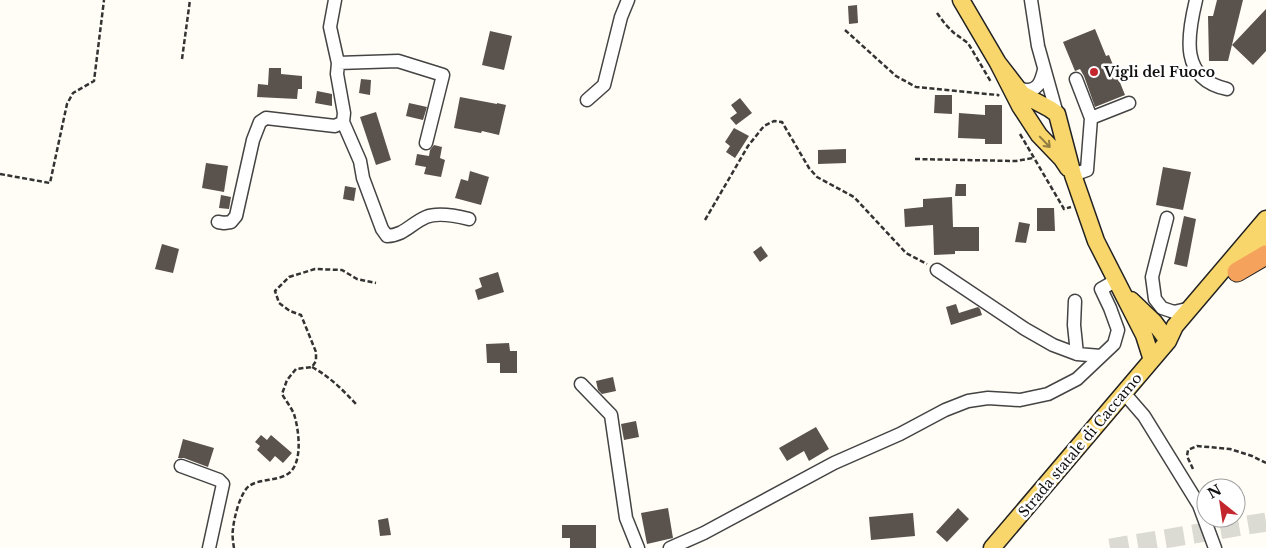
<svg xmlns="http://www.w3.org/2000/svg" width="1266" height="548" font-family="'Libre Baskerville',serif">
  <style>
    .building { fill: #5a524d }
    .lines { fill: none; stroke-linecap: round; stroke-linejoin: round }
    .highway-tunnel { stroke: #dbdad3; stroke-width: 19; stroke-dasharray: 19 9; stroke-linecap: butt }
    .minor-casing { stroke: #444; stroke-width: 15 }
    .major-casing { stroke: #222; stroke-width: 19 }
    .highway-casing { stroke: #222; stroke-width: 21 }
    .path { stroke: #333; stroke-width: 2.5; stroke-dasharray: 5 2.5; stroke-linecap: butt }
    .minor { stroke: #fff; stroke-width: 12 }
    .major { stroke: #f9d66b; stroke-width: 16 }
    .highway { stroke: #f5a25d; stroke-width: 19 }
    .oneway { stroke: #917d42 }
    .poi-dot { fill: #c4262e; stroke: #fff; stroke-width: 2 }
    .labels { text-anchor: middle; stroke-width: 5; stroke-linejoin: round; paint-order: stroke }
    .poi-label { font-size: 14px; font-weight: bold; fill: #111; stroke: #fff; text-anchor: start }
    .street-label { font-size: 14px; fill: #111; stroke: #fff }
  </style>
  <rect width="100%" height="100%" fill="#fffdf5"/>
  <path class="building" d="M1217 0H1243L1228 61H1209L1208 16H1213Z
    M857 5 858 23 849 24 848 6Z
    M1266 9V51L1253 65 1232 45Z
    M1095 29 1106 56 1109 55 1125 95 1095 107 1084 76 1080 69 1075 71 1063 42Z
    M490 31 512 36 504 70 482 65Z
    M269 68H281V74L302 76V89H298L297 99 257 97 258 84 268 85Z
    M361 79 371 80 370 95 359 93Z
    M317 91 332 94V106L315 103Z
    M935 95H952V114L934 113Z
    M460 97 497 104V103L506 105 499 135 482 131 481 133 454 128Z
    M740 98 752 113 736 125 730 118 737 113 731 105Z
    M409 103 427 107 423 120 406 116Z
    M985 105H1002V144H985V139L958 138 959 113 985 115Z
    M376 112 391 160 376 165 360 117Z
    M734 128 749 136 735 158 726 152 730 146 725 142Z
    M434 145 442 147 440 158 445 160 441 177 424 174 426 167 415 165 417 154 429 156 430 150Z
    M846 149V163L818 164V150Z
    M206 163 228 166 224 192 202 188Z
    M1163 167 1191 172 1183 210 1156 205Z
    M470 171 489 177 481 205 455 198 461 179 468 181Z
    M956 184H966V196H955Z
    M345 186 356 188 354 201 343 199Z
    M221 195 231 197 229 209 219 208Z
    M952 197 953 227H979V251H955V254L934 255 933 225 905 227 904 209 923 207V199Z
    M1037 208H1054L1055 231H1037Z
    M1184 216 1196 219 1187 267 1174 264Z
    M1019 222 1030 224 1026 243 1015 242Z
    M162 244 179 249 173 273 155 269Z
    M761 246 768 256 760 262 753 252Z
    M498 272 504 292 478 300 475 290 482 287 479 278Z
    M956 304 959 313 978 307 980 309 982 315 951 325 946 307Z
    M509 343 510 351H517V373H500V363H487L486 344Z
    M613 377 616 391 602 394 598 390 596 381Z
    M636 421 639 437 624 440 621 424Z
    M816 427 829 449 809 461 804 451 787 461 779 448Z
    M261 435 267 440 271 435 292 453 283 463 275 456 270 462 257 450 260 446 255 442Z
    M183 439 214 448 208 467 184 458H178Z
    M668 508 673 538 647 544 641 513Z
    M958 508 969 519 947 542 936 532Z
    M913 513 915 536 871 540 869 517Z
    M388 518 391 535 380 536 378 520Z
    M562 525H596V548H570V538H562Z"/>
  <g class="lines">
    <path class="highway-tunnel" d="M1110 548 1266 522"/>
    <g class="minor-casing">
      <path id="minor" d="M335 0 330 27 338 63 398 61 443 75 426 143
        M1031 0 1038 46 1057 114
        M1196 0C1187 37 1180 79 1227 89
        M1015 86C1023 92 1035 92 1040 82 1042 78 1043 74 1044 70
        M587 100 604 85 621 17 628 0
        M1091 118 1129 103
        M343 122 360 161 363 178 382 229 387 236C405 235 410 224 426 217 438 212 457 216 469 219
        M1073 175 1087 170 1091 118 1076 79
        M1167 218 1152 277 1155 299 1162 308 1174 312 1191 308
        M218 222 224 223 231 222 236 216 253 140 260 122 266 118 335 126 343 122 344 113 337 74 338 63
        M937 270 1025 329 1053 345 1077 354 1101 356
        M1075 301 1074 325 1077 354
        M581 384 611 415 626 518 638 548
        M1124 393 1144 416 1199 505 1215 548
        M181 466 219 480 223 484 209 548
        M670 548 704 533 834 463 900 434 945 410 968 401 988 398 1020 400 1048 394 1077 379 1114 344 1118 330 1110 308 1101 289 1115 281"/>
    </g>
    <g class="major-casing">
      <path id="major" d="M961 0 998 63 1020 106 1039 135 1062 159 1068 168
        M998 63 1022 94 1050 109 1057 114 1073 175 1096 241 1144 335 1152 360
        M1240 268 1266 237
        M1131 300 1154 322 1168 341
        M992 548 1168 341 1175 326 1266 219"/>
    </g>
    <g class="highway-casing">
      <path id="highway" d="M1237 272 1266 255"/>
    </g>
    <path class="path" d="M937 13 945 24 954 33 968 43 991 82
      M845 30 896 76 916 87 998 95 999 96
      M182 59 190 0
      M1020 134 1064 209 1071 207
      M915 159 1016 161 1033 158
      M0 174 50 183 67 104 73 93 94 81 104 0
      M705 220 748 146 764 126 774 121 782 122 809 168 817 177 854 197 906 253 927 264
      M312 367C330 377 343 390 357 405
      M1193 469 1187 456 1188 450 1197 446 1230 449 1252 456 1266 463
      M234 548C233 542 232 535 233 529 234 518 240 493 249 486 259 479 275 481 286 475 304 466 299 430 294 414 291 407 286 401 282 394L287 380 296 369 312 367 316 361V352L301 315 290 311 279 303 275 291 289 277 315 269 342 270 357 279 376 283"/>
    <use href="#minor" class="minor"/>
    <use href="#major" class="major"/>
    <use href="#highway" class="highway"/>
  </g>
  <defs><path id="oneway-shaft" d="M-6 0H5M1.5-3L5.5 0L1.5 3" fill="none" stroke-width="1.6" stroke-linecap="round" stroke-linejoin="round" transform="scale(1.25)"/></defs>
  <use class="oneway" href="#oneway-shaft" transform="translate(1045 142) rotate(46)"/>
  <circle class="poi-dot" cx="1094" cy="72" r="5"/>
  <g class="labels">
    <g class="poi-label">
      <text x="1104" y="77">Vigli del Fuoco</text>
    </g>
    <g class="street-label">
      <text transform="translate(1080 445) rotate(-50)" y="5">Strada statale di Caccamo</text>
    </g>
  </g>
  <g transform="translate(1221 503) rotate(330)"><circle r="24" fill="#ffffff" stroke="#a0a0a0"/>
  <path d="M0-4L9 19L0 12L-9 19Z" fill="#c4262e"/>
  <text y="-8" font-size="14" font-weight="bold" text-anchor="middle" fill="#111111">N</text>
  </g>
</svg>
